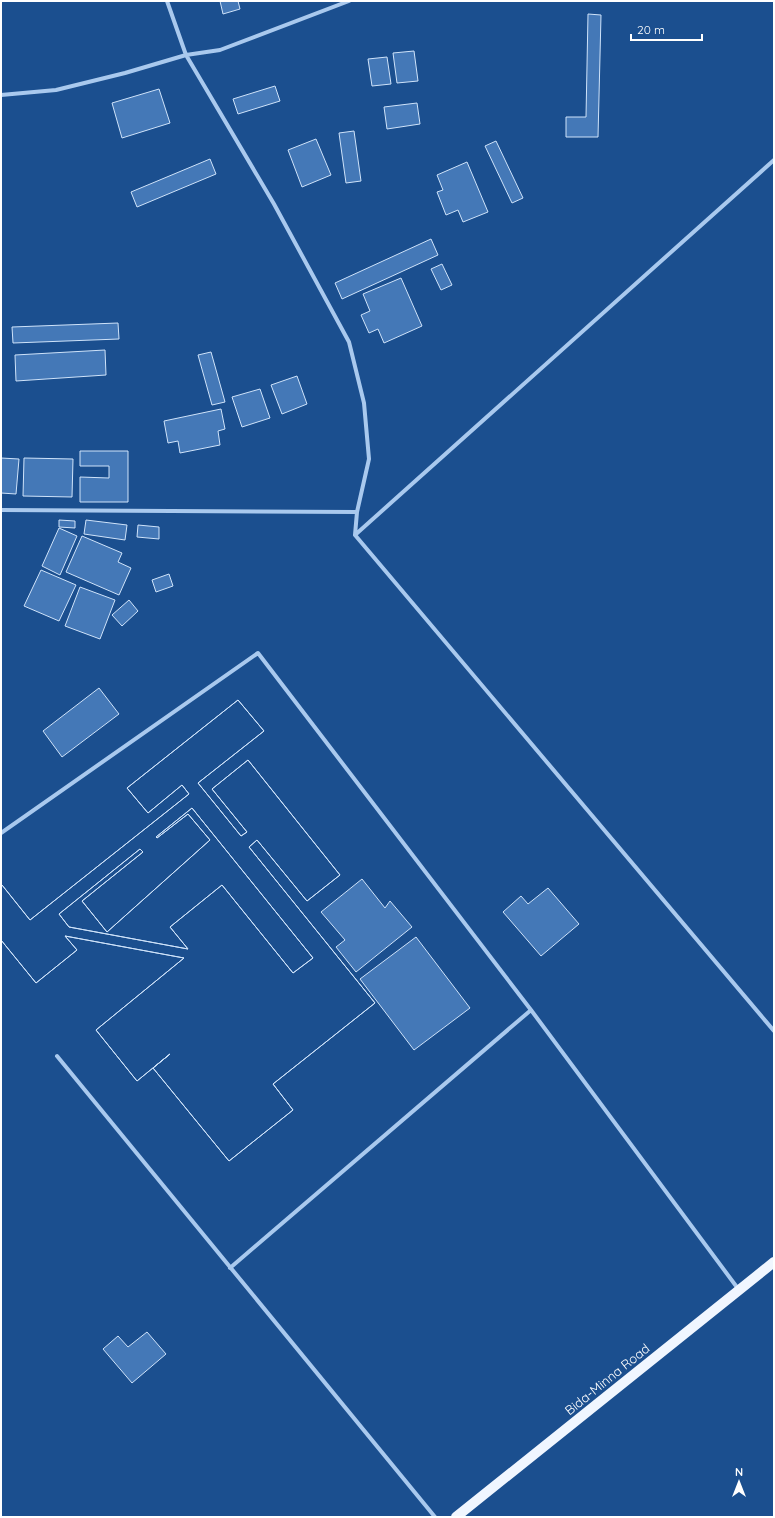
<svg xmlns="http://www.w3.org/2000/svg" width="775" height="1518" font-family="Quicksand,sans-serif">
  <style>
    .building { fill: #4478b7; stroke: #cfe3fa; fill-rule: evenodd }
    .lines { fill: none; stroke-linecap: round; stroke-linejoin: round }
    .street { stroke: #a9c9ee; stroke-width: 4 }
    .primary { stroke: #f0f6ff; stroke-width: 10 }
    .labels { text-anchor: middle; stroke-width: 4; stroke-linejoin: round; paint-order: stroke }
    .street-label { font-size: 13px; fill: #fff; stroke: #1b4f8f }
  </style>
  <rect width="100%" height="100%" fill="#1b4f8f"/>
  <path class="building" d="M220 1H238L240 9 223 14Z
    M588 14 601 15 598 137H566V117H586Z
    M414 51 418 81 397 83 393 53Z
    M387 57 391 84 372 86 368 59Z
    M275 86 280 101 238 114 233 99Z
    M159 89 170 123 122 138 112 103Z
    M417 103 420 124 387 129 384 107Z
    M354 131 361 181 346 183 339 133Z
    M316 139 331 175 302 187 288 150Z
    M496 141 523 198 512 203 485 146Z
    M210 159 216 174 137 207 131 192Z
    M467 162 488 212 463 222 458 210 446 215 437 192 443 190 437 175Z
    M431 239 438 255 342 299 335 283Z
    M442 264 452 285 441 290 431 269Z
    M401 278 422 326 384 343 378 329 369 333 361 315 370 311 363 294Z
    M118 323 119 339 13 343 12 327Z
    M105 350 106 375 16 381 15 355Z
    M211 352 225 402 212 405 198 355Z
    M297 376 307 404 282 414 271 385Z
    M260 389 270 418 242 427 232 397Z
    M221 409 225 429 218 431 220 445 180 453 178 441 168 443 164 421Z
    M80 451H128V502H80V477L109 478V466H80Z
    M1 458 19 459 16 494 1 493Z
    M24 458 73 459 72 497 23 496Z
    M59 520 75 521V528L59 527Z
    M86 520 127 525 125 540 84 534Z
    M138 525 159 527V539L137 537Z
    M59 528 77 536 60 575 42 566Z
    M82 536 122 553 118 562 131 568 119 595 66 572Z
    M41 570 76 585 59 621 24 606Z
    M169 574 173 586 156 592 152 580Z
    M80 587 115 600 100 639 65 626Z
    M129 600 138 611 122 626 112 615Z
    M99 688 119 714 62 757 43 731Z
    M238 700 264 731 198 783 241 836 247 832 212 789 248 760 340 875 307 901 257 840 249 847 375 1003 273 1084 293 1110 229 1161 153 1068 170 1054 137 1081 96 1030 184 958 65 936 77 950 36 983 1 940V886L2 885 30 920 189 794 182 785 148 813 127 788ZM192 808 313 958 293 973 222 885 170 927 188 949 69 927 59 914 140 849 143 852 82 901 107 932 210 840 188 814 157 838 156 837Z
    M238 700 264 731 198 783 241 836 247 832 212 789 248 760 340 875 307 901 257 840 249 847 375 1003 273 1084 293 1110 229 1161 153 1068 170 1054 137 1081 96 1030 184 958 65 936 77 950 36 983 1 940V886L2 885 30 920 189 794 182 785 148 813 127 788Z
    M192 808 313 958 293 973 222 885 170 927 188 949 69 927 59 914 140 849 143 852 82 901 107 932 210 840 188 814 157 838 156 837Z
    M362 879 385 908 390 901 412 927 356 972 336 947 345 940 321 912Z
    M548 888 579 924 541 956 503 912 521 896 528 904Z
    M416 937 470 1008 414 1050 360 979Z
    M147 1332 166 1354 132 1383 103 1349 118 1336 128 1347Z"/>
  <g class="lines">
    <path class="street" d="M167 1 186 55 274 204 349 342 364 403 369 459 357 512 355 535
      M1 95 56 90 125 73 186 55 220 50 349 1
      M774 160 355 535 774 1031
      M1 510 357 512
      M1 833 258 653 531 1010
      M57 1056 435 1517
      M230 1268 531 1010 739 1290"/>
    <path class="primary" d="M456 1517 774 1262"/>
  </g>
  <g class="labels">
    <g class="street-label">
      <text transform="translate(607 1379) rotate(-39)" y="5">Bida-Minna Road</text>
    </g>
  </g>
  <rect width="775" height="1518" fill="none" stroke="#ffffff" stroke-width="4"/>
  <g transform="translate(739 1482)" stroke="#1b4f8f" stroke-width="3" paint-order="stroke">
  <path d="M0-3L7 15L0 10L-7 15Z" fill="#ffffff"/>
  <text y="-6" font-size="11" font-weight="bold" text-anchor="middle" fill="#ffffff">N</text>
  </g>
  <path d="M631 34v6h71v-6" fill="none" stroke="#ffffff" stroke-width="2"/>
  <text x="637" y="34" font-size="12" fill="#ffffff" stroke="#1b4f8f" stroke-width="3" paint-order="stroke">20 m</text>
</svg>
